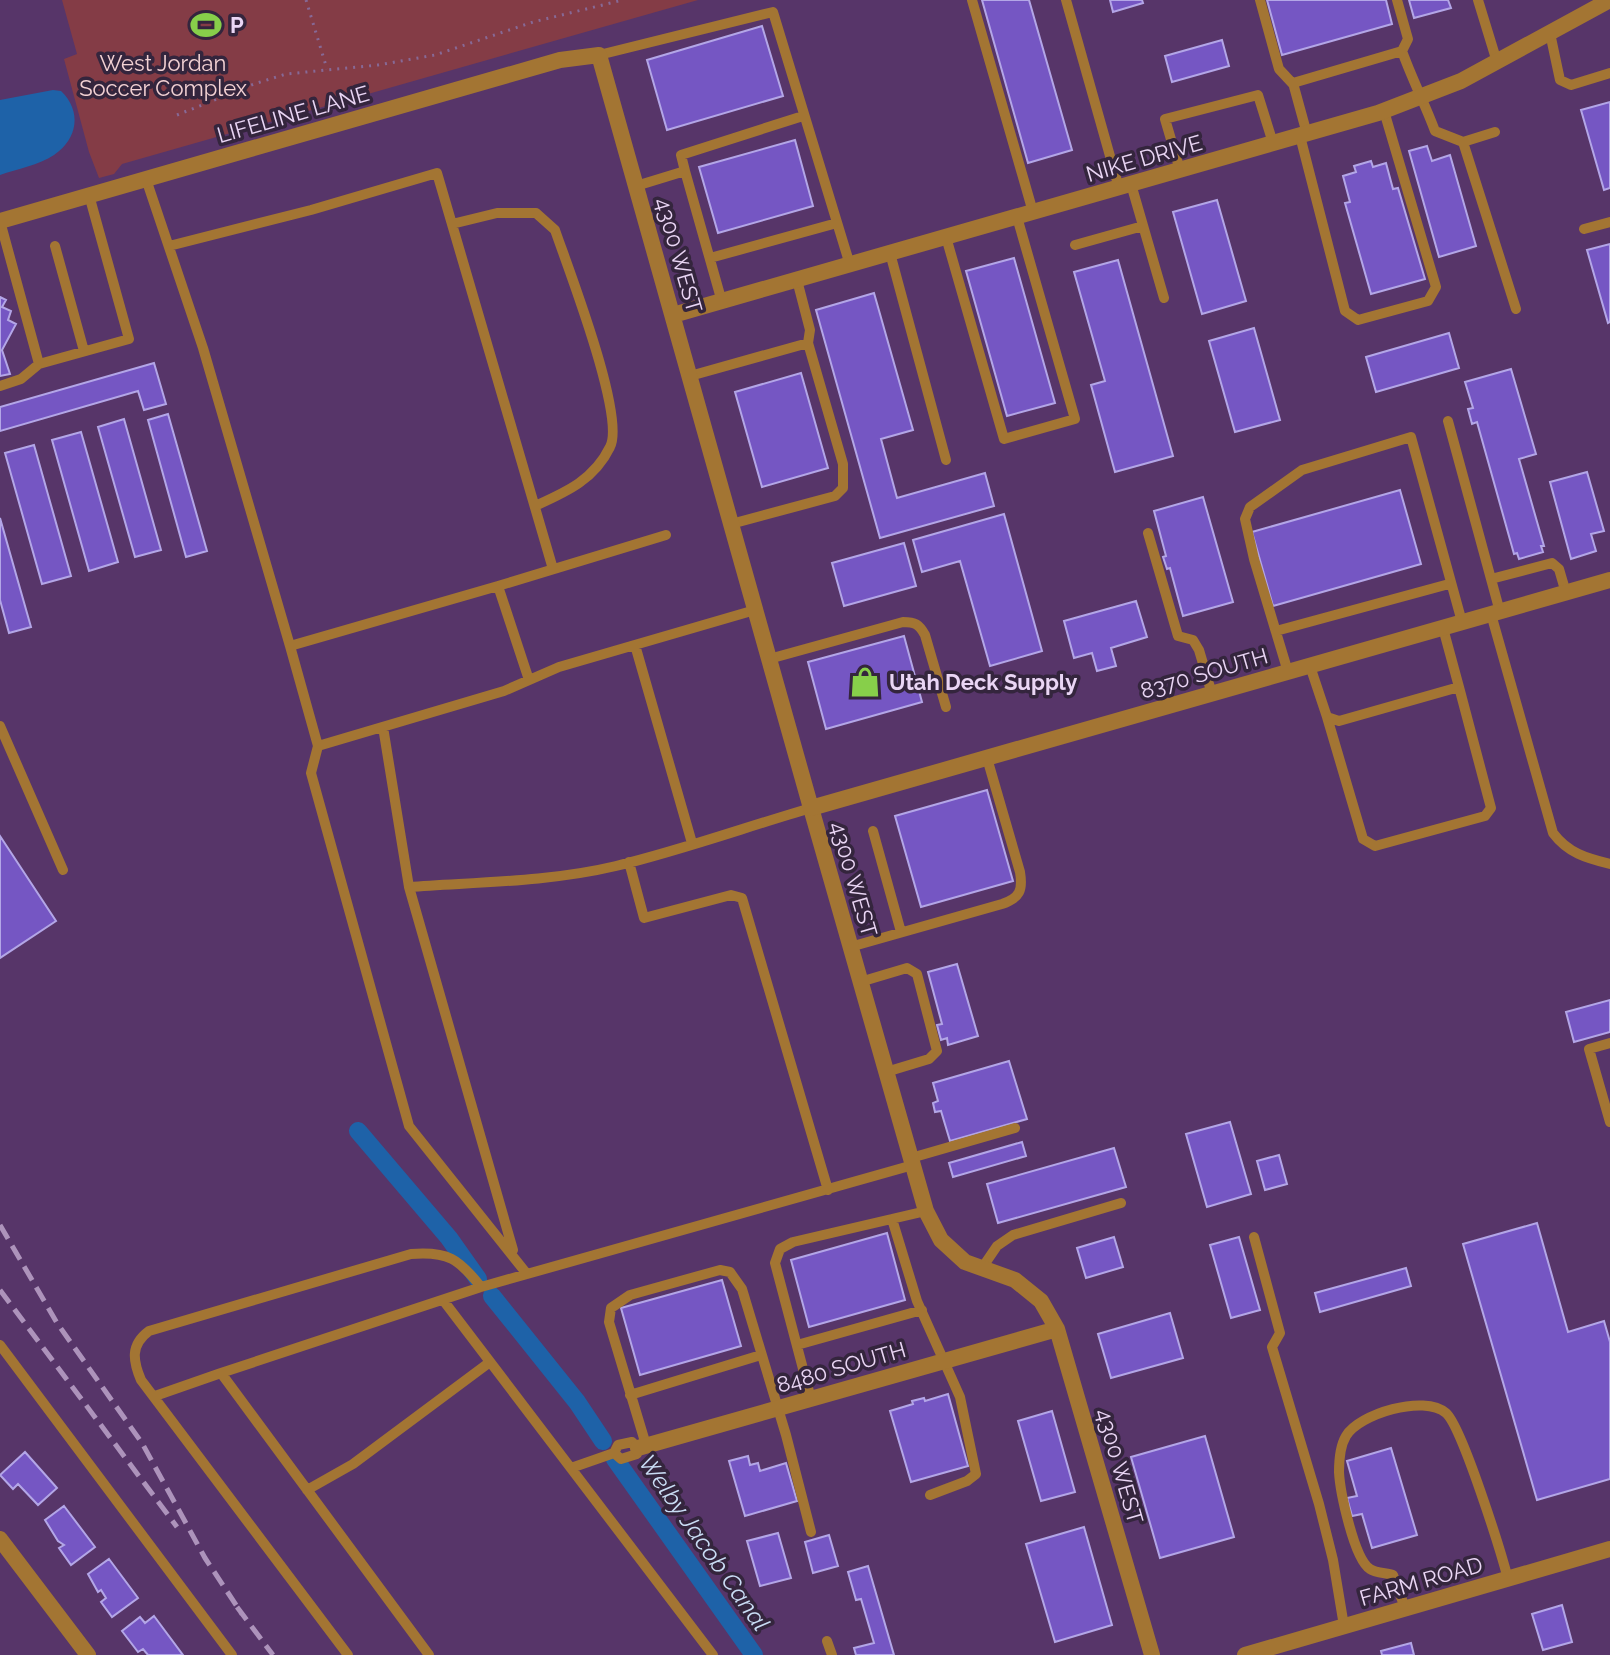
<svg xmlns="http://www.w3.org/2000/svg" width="1610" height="1655" font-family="Raleway,sans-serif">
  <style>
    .green { fill: #843c46 }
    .water { fill: #1e62a8 }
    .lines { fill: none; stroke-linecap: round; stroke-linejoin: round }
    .canal { stroke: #1e62a8; stroke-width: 18 }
    .building { fill: #7556c3; stroke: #b3a6e7; stroke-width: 2 }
    .path { stroke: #876996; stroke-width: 3; stroke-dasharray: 2 6; stroke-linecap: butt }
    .service { stroke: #a37533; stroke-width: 10 }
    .minor { stroke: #a37533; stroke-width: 16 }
    .tertiary { stroke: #a37533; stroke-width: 16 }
    .rail { stroke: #ad93bb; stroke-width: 5; stroke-dasharray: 16 8; stroke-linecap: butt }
    .labels { text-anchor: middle; stroke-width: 7; stroke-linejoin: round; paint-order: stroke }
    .poi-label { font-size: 22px; font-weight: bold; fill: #ead6f5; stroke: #34253d; text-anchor: start }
    .park-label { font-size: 22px; fill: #f4d2d4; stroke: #34253d }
    .street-label { font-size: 22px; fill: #ead6f5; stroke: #34253d }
    .water-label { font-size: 24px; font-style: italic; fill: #c9dcf4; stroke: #34253d }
  </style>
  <rect width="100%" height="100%" fill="#573569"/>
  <path class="green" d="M62 0H698L122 164 114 174 99 178 89 152 64 59 77 54Z"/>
  <path class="water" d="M53 90 61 91C82 111 78 139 54 155 39 165 17 169 0 175V100Z"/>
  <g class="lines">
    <path class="canal" d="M358 1131 449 1238 478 1279
      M492 1296 577 1402 603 1441
      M615 1459 754 1655"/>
  </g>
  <path class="building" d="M982 0H1029L1072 150 1028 163Z
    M1110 0H1142L1143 3 1113 12Z
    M1267 0H1386L1392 24 1282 55Z
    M1409 0H1448L1451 8 1414 18Z
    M762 26 783 96 667 130 647 60Z
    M1222 40 1229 66 1172 82 1165 56Z
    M1610 102V188L1604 190 1581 110Z
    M795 140 813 206 718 233 699 167Z
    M1427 146 1432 161 1450 155 1476 246 1439 257 1409 151Z
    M1371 161 1373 167 1386 163 1393 189 1398 188 1425 279 1371 294 1345 203 1350 202 1343 176 1356 172 1354 166Z
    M1217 200 1246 301 1202 314 1173 212Z
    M1610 244V322L1608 323 1587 250Z
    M1014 258 1055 403 1007 416 966 271Z
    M1118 260 1173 456 1115 472 1091 385 1105 381 1074 272Z
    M874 293 913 430 881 439 897 498 985 473 994 506 880 538 816 310Z
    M0 297 6 300 2 307 11 311 8 320 16 324 2 350 10 374 0 376Z
    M1254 328 1280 420 1235 432 1209 341Z
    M1449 333 1459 368 1376 392 1366 357Z
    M154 363 166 404 144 410 138 391 0 431V407Z
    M1511 369 1536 454 1519 459 1544 546H1541L1543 552 1519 559 1517 553 1514 554 1477 422 1472 424 1468 409 1473 408 1465 382Z
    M801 373 828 468 762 487 735 392Z
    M168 414 207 551 186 557 148 420Z
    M124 419 161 550 135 557 98 427Z
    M81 432 118 562 89 571 52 440Z
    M34 445 71 576 42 584 5 453Z
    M1587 472 1604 531 1591 534 1596 551 1571 559 1550 482Z
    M1400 490 1421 564 1273 606 1252 532Z
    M1203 497 1233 602 1183 616 1170 568 1167 569 1163 557 1166 556 1154 511Z
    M1004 514 1042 651 990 666 960 561 922 572 913 540Z
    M0 518 31 627 9 633 0 600Z
    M904 543 916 586 844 606 832 563Z
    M1136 601 1147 637 1111 648 1116 666 1097 671 1092 653 1074 658 1064 621Z
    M904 636 922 702 826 729 808 662Z
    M987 790 1013 881 921 907 895 816Z
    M0 836 56 921 0 958Z
    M957 964 978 1036 948 1045 947 1038 941 1040 937 1025 942 1024 928 972Z
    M1610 1000V1032L1574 1042 1566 1012Z
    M1009 1061 1027 1119 950 1141 941 1111 935 1112 933 1103 938 1101 933 1083Z
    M1230 1122 1251 1194 1207 1207 1186 1134Z
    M1022 1142 1026 1156 953 1177 949 1163Z
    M1114 1148 1126 1187 998 1223 987 1184Z
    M1279 1155 1287 1184 1265 1190 1257 1161Z
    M1537 1223 1568 1332 1604 1321 1610 1342V1479L1537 1500 1463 1244Z
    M887 1233 905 1300 809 1327 791 1260Z
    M1114 1237 1123 1267 1086 1278 1077 1248Z
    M1239 1237 1260 1310 1231 1318 1210 1245Z
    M1406 1268 1411 1286 1320 1312 1315 1293Z
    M722 1280 741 1346 640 1375 621 1308Z
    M1170 1313 1183 1358 1111 1378 1098 1334Z
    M948 1394 968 1466 911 1482 890 1411 913 1404 912 1401 924 1398 925 1401Z
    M1052 1411 1075 1492 1041 1501 1018 1421Z
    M1205 1436 1234 1537 1160 1558 1131 1457Z
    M1391 1448 1417 1535 1372 1548 1362 1514 1352 1516 1347 1498 1357 1496 1347 1461Z
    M25 1452 57 1488 38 1505 18 1484 13 1489 0 1475Z
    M748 1456 750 1465 758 1463 760 1471 786 1463 797 1501 745 1516 729 1461Z
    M64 1506 95 1547 71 1565 59 1548 64 1545 58 1541 45 1520Z
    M1084 1527 1112 1625 1055 1642 1026 1544Z
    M778 1533 791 1578 760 1586 747 1541Z
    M829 1535 838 1566 813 1573 805 1542Z
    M109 1559 138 1598 112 1617 101 1602 106 1598 101 1590 98 1592 88 1574Z
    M868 1566 894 1655H856L854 1648 874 1643 861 1599 856 1600 848 1572Z
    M1562 1605 1572 1642 1543 1650 1532 1614Z
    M154 1616 183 1655H148L143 1649 138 1652 122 1631 140 1617 145 1623Z
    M1411 1643 1414 1655H1382L1381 1651Z"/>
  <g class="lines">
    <path class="path" d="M306 0 327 69
      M177 115 254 84 286 74 378 65 435 55 533 22 623 0"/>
    <path class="service" d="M972 0 1033 212
      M1066 0 1119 188
      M1260 0 1279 69 1293 84
      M1397 0 1408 39 1402 51
      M1478 0 1497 62
      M1550 33 1560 80 1571 85 1610 73
      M599 55 773 12 850 265
      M1307 134 1293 83 1402 51C1412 79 1425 104 1435 131L1463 142 1495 132
      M1300 136 1345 311 1358 320 1428 301 1436 287 1384 111
      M1463 142 1516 309
      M1180 170 1165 119 1258 95 1273 143
      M685 171 681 155 803 116
      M146 179 203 348 290 646 318 746 311 773 409 1126 527 1274
      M1131 184 1164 298
      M636 186 685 171 722 302
      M452 224 497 213H536L555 230C568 268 626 417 610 447 594 480 566 492 535 506
      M1584 229 1610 222
      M946 237 1004 439 1075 419 1017 217
      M1075 245 1143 226
      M55 246 84 351
      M169 246 311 210 437 173 553 569
      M890 253 946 460
      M710 258 837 223
      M39 364 129 339 89 195
      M690 376 808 343
      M0 386 21 379 39 364 0 221
      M1448 421 1500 612
      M731 524 835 496 843 488V464L808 343 810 330 797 280
      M1148 533 1178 636 1193 640 1199 650 1212 694
      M1491 579 1552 563 1559 569 1566 593
      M498 586 666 535
      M1491 614 1553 833C1568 853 1586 858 1610 864
      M1276 631 1449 584
      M635 645 692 843
      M290 646 498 586 529 680
      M769 659 903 622C915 622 919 624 925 635L946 707
      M1310 666 1327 717 1339 721 1459 687 1443 628
      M1288 672 1254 559 1245 519 1250 507 1302 470 1411 437 1462 622
      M1327 717 1363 839 1375 846 1485 816 1491 808 1459 687
      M0 726 63 870
      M383 727 409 887C478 882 549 882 616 866 682 850 746 827 811 808
      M318 746 504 691 559 667 755 610
      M873 831 901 932
      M629 862 644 918 731 895 742 898 828 1190
      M409 887 513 1250
      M850 947 1002 904C1020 898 1023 890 1020 872L987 758
      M860 982 907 968 917 974 937 1051 929 1059 886 1072
      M1610 1043 1589 1049 1610 1122
      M911 1158 1015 1128
      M892 1219 917 1301 960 1397 976 1474 967 1481 930 1495
      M1254 1237 1280 1333 1272 1347 1319 1504 1333 1560 1344 1626
      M982 1268 997 1246 1013 1235 1121 1203
      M443 1300 713 1655
      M0 1345 232 1655
      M797 1345 922 1310
      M221 1373 481 1287 913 1165
      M630 1395 761 1355
      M155 1396 221 1373 429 1655
      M811 1399 775 1263 780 1249 793 1242 926 1211
      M646 1445 609 1322 611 1308 630 1295 720 1270 730 1272 742 1289 786 1435 811 1532
      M571 1468 614 1453 618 1445 632 1442 638 1448 637 1454 621 1459 614 1453
      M307 1490 353 1464 490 1362
      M1405 1608 1393 1575C1387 1573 1375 1573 1370 1569 1354 1559 1340 1491 1339 1472 1339 1460 1340 1446 1346 1436 1359 1414 1424 1394 1446 1413 1462 1427 1501 1552 1508 1579
      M827 1641 832 1655
      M348 1655 141 1380C133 1361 130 1345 149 1331L411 1254C448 1251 459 1259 481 1287"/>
    <path class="minor" d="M811 808 926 1211 941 1240 965 1262 1015 1280 1041 1301 1057 1329 1152 1655
      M638 1448 1057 1329
      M0 1539 88 1655
      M1245 1655 1610 1549"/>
    <path class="tertiary" d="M0 221 560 60 599 55 811 808 1610 580
      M673 315 1378 113 1461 81 1610 0"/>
    <path class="rail" d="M0 1225 57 1323 142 1443 205 1558 242 1614
      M0 1290 177 1527
      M237 1607 273 1655"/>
  </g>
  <defs>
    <g id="stadium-bare" transform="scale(2.4)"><path d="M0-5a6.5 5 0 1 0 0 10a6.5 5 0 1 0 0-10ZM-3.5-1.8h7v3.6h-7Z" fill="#87cf4a" stroke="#34253d" stroke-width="2.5" paint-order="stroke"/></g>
    <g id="shop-bare" transform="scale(2.4)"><path d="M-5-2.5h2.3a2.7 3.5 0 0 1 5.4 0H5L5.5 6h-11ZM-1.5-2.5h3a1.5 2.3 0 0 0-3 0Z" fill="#87cf4a" stroke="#34253d" stroke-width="2.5" paint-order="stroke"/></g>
  </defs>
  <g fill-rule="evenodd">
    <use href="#stadium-bare" x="206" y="25"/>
    <use href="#shop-bare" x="865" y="682"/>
  </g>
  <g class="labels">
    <g class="poi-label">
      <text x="230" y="33">P</text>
      <text x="889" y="690">Utah Deck Supply</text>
    </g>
    <g class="park-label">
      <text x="163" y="71">West Jordan<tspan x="163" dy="25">Soccer Complex</tspan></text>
    </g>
    <g class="street-label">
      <text transform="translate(293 114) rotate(-16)" y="8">LIFELINE LANE</text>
      <text transform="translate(1144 158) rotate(-16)" y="8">NIKE DRIVE</text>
      <text transform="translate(679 255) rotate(74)" y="8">4300 WEST</text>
      <text transform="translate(1204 673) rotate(-16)" y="8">8370 SOUTH</text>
      <text transform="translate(854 879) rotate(74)" y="8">4300 WEST</text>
      <text transform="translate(841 1367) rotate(-16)" y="8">8480 SOUTH</text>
      <text transform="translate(1120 1466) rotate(74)" y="8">4300 WEST</text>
      <text transform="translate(1421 1581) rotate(-16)" y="8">FARM ROAD</text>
    </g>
    <g class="water-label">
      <text transform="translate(704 1543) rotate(55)" y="8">Welby Jacob Canal</text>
    </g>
  </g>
</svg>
